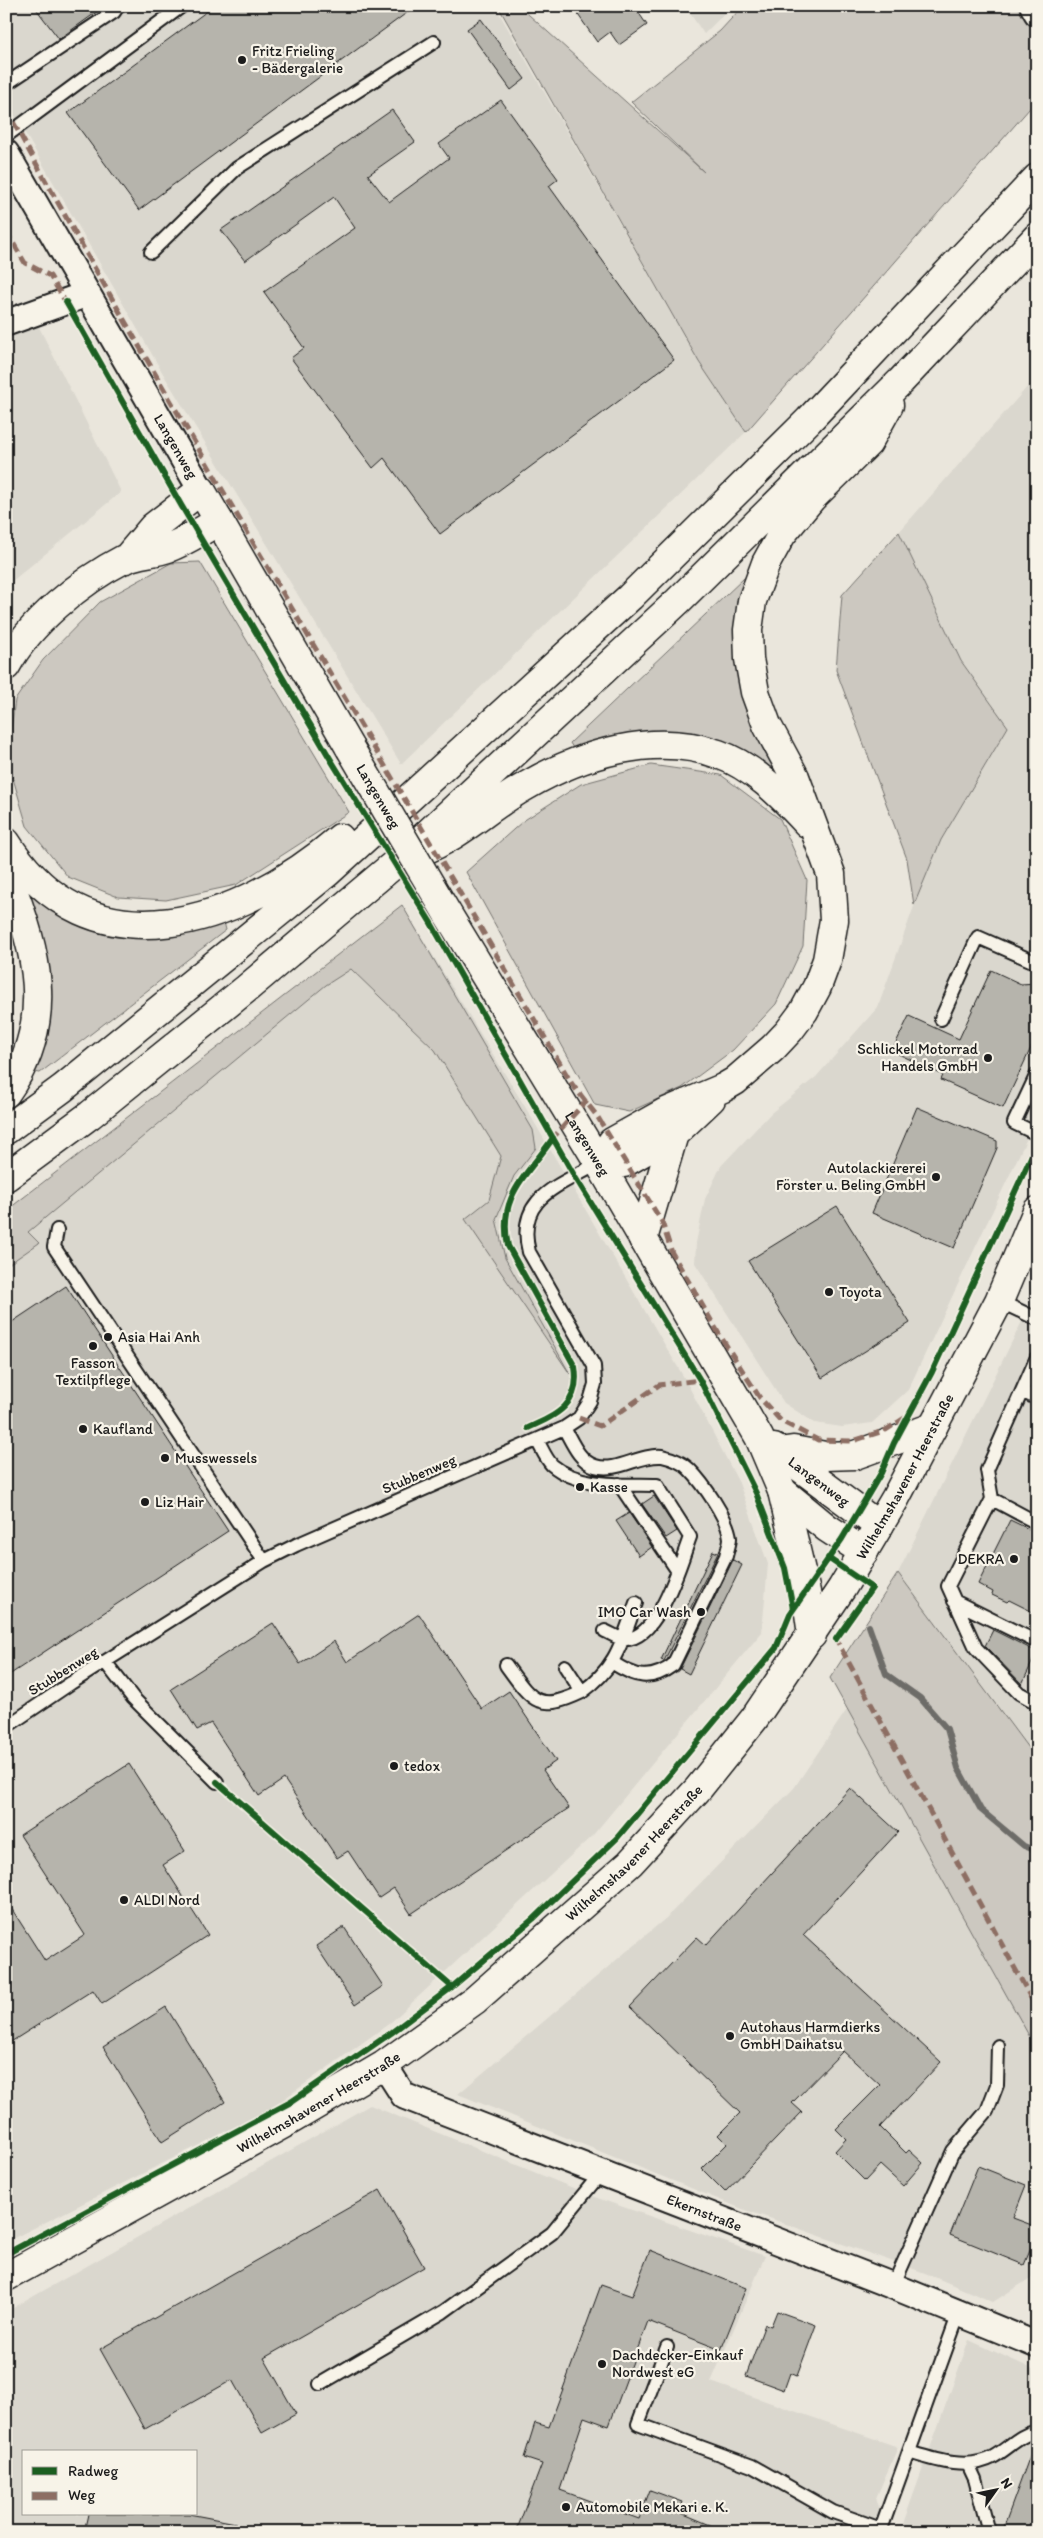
<svg xmlns="http://www.w3.org/2000/svg" width="1043" height="2538" font-family="Itim,sans-serif">
  <style>
    .built { fill: #dad7ce; fill-rule: evenodd }
    .green { fill: #ccc8c0; stroke: #74726e }
    .lines { fill: none; stroke-linecap: round; stroke-linejoin: round }
    .stream { stroke: #6d6c68; stroke-width: 6 }
    .building { fill: #b6b4ac; stroke: #1c1c1c }
    .lane-casing { stroke: #1c1c1c; stroke-width: 16 }
    .street-casing { stroke: #1c1c1c; stroke-width: 29 }
    .secondary-casing { stroke: #1c1c1c; stroke-width: 31 }
    .highway-casing { stroke: #1c1c1c; stroke-width: 31 }
    .lane { stroke: #f7f3e8; stroke-width: 12 }
    .street { stroke: #f7f3e8; stroke-width: 25 }
    .secondary { stroke: #f7f3e8; stroke-width: 28 }
    .highway { stroke: #f7f3e8; stroke-width: 28 }
    .secondary-bridge-casing { stroke: #1c1c1c; stroke-width: 31; stroke-linecap: butt }
    .secondary-bridge { stroke: #f7f3e8; stroke-width: 28 }
    .quiet { stroke: #8d6e63; stroke-width: 5; stroke-dasharray: 10 5; stroke-linecap: butt }
    .cycleway-casing { stroke: #f7f3e8; stroke-width: 9 }
    .cycleway { stroke: #1b5e20; stroke-width: 6 }
    .poi-dot { fill: #1c1c1c; stroke: #f7f3e8; stroke-width: 2 }
    .labels { text-anchor: middle; stroke-width: 4.5; stroke-linejoin: round; paint-order: stroke }
    .poi-label { font-size: 15px; fill: #1c1c1c; stroke: #f7f3e8; text-anchor: start }
    .street-label { font-size: 15px; fill: #1c1c1c; stroke: #f7f3e8 }
  </style>
  <rect width="100%" height="100%" fill="#eae6dc"/>
  <filter id="ink" filterUnits="userSpaceOnUse"><feTurbulence type="fractalNoise" baseFrequency=".02" numOctaves="2"/><feDisplacementMap in="SourceGraphic" scale="10" xChannelSelector="R" yChannelSelector="G"/><feConvolveMatrix kernelMatrix="1 2 1 2 8 2 1 2 1" color-interpolation-filters="sRGB"/></filter>
  <g filter="url(#ink)">
    <path class="built" d="M6 6H495L699 362 746 432 401 764 165 377 6 100Z
      M685 6H732L704 34Z
      M36 321 121 492 6 586V333Z
      M1037 376V1117L908 1390 872 1423 842 1427 815 1423 784 1403 695 1263 696 1243 705 1199 721 1166 771 1113 816 1077 878 1007 933 853 1008 727 961 661 899 532Z
      M402 905 530 1115 686 1381 739 1483 768 1564 762 1632 593 1835 390 2023 267 2111 6 2242V1211L76 1161Z
      M1037 1291V1760L898 1573Z
      M848 1708 1037 2050V2274L993 2302 925 2273 740 2208 458 2094 666 1918 794 1788Z
      M370 2105 600 2199 765 2256 711 2382 898 2447 876 2498 887 2532H6V2312ZM24 2452H196V2514H24Z
      M969 2340 1037 2371V2532H900Z"/>
    <path class="green" d="M498 6H519L704 172 631 102 720 31 743 6H1037V100L746 432 699 362Z
      M899 532 961 661 1008 727 941 840 914 905 907 859 836 670 842 595Z
      M200 562 349 812 236 885 166 900 118 897 68 877 27 826 7 758 15 700 43 660 100 602 171 563Z
      M744 578 748 580 734 637 740 683 778 768 773 770C762 763 750 753 737 748 678 723 632 733 573 748L570 743Z
      M651 765 721 775 780 819 807 880 803 946 776 1004 733 1050 682 1088 629 1112 595 1105 466 872 523 821 581 784Z
      M19 871 73 917 224 922 226 930 40 1073 29 1071Z
      M402 905 533 1130 536 1148 514 1176 496 1219 505 1258 570 1374 465 1219 489 1200 501 1156 435 1050 351 969 326 985 28 1232 39 1243 6 1266V1211Z
      M898 1573 1037 1760V2050L830 1678Z"/>
    <g class="lines">
      <path class="stream" d="M869 1626 886 1674 920 1698 947 1729 958 1768 981 1810 1024 1846 1037 1851"/>
    </g>
    <path class="building" d="M34 6H105L59 39Z
      M214 6H416L139 210 68 113Z
      M572 6H634L647 25 619 45 610 32 597 42Z
      M481 19 525 79 511 90 467 29Z
      M501 100 558 179 549 186 674 360 440 534 384 458 373 468 291 358 304 348 264 292 355 228 334 197 245 261 221 230 392 110 415 142 368 175 389 202 449 158 439 144Z
      M991 970 1021 984 1037 983V1035L1003 1108 941 1080 943 1075 892 1051 909 1016 959 1039Z
      M917 1107 997 1141V1148L954 1248 872 1213Z
      M837 1206 910 1323 822 1378 748 1261Z
      M66 1286 228 1531 6 1677V1326Z
      M654 1496 677 1531 666 1538 642 1504Z
      M629 1513 652 1547 639 1556 616 1521Z
      M1010 1520 1037 1533V1614L1009 1600 1007 1602 992 1595 993 1592 978 1584Z
      M713 1551 718 1553 664 1661 661 1660Z
      M733 1560 742 1565 689 1674 680 1669Z
      M419 1614 482 1709 509 1691 556 1761 543 1770 569 1808 411 1914 394 1888 379 1898 348 1851 337 1858 284 1779 259 1796 211 1723 197 1730 171 1689 273 1623 300 1664 334 1641 347 1662Z
      M993 1630 1037 1652 1022 1684 985 1646Z
      M129 1764 185 1851 163 1865 208 1935 102 2004 93 1990 6 2045V1900L45 1961 85 1935 20 1835Z
      M850 1788 898 1832 803 1935 941 2062 880 2127 906 2153 909 2150 923 2163 903 2186 880 2165 865 2181 835 2151 846 2139 836 2129 880 2085 843 2051 792 2103 802 2112 725 2192 702 2169 727 2144 718 2135 740 2113 630 2007 697 1937 706 1945Z
      M344 1927 383 1986 355 2005 316 1946Z
      M166 2007 225 2102 162 2142 103 2047Z
      M978 2166 1026 2185 1013 2218 1037 2227V2234L1024 2265 950 2235Z
      M380 2190 424 2267 264 2358 296 2414 262 2433 232 2380 145 2429 100 2349Z
      M650 2250 746 2288 721 2350 648 2321 609 2426 584 2417 560 2490 639 2519 650 2490 683 2502 679 2512 727 2532H516L542 2464 524 2458 535 2423 549 2427 601 2285 632 2296Z
      M777 2311 816 2325 797 2376 790 2373 784 2390 746 2376 765 2324 771 2326Z
      M1035 2442 1037 2443V2532H1002Z
      M88 2514H189L236 2523 235 2532H84Z"/>
    <g class="lines">
      <g class="lane-casing">
        <path id="lane" d="M6 84 114 12 118 6
          M6 136 182 6
          M151 252 237 168 434 42
          M941 1019 978 937 1037 963
          M1037 1074 1014 1123 1037 1134
          M57 1230 54 1247 264 1561
          M999 1301 1037 1319
          M1037 1357 987 1470 992 1499 948 1586 976 1648 1019 1693 1037 1703
          M1022 1391 1037 1399
          M564 1428C572 1442 579 1461 595 1466 617 1473 639 1454 662 1456 671 1458 682 1462 689 1469 703 1483 728 1518 730 1538 730 1543 727 1551 726 1556L673 1665C650 1682 635 1677 613 1663
          M538 1442C542 1449 546 1459 552 1465 579 1488 624 1484 657 1485L690 1537C681 1561 658 1644 622 1639 617 1638 610 1633 605 1631
          M619 1484 677 1570
          M992 1499 1037 1523
          M954 1601 1037 1642
          M106 1663 133 1698 217 1782
          M506 1665C532 1701 538 1713 582 1692
          M565 1666 582 1692C617 1667 622 1641 636 1603
          M6 1727 71 1683 264 1561 296 1545 564 1428 579 1418 590 1401 595 1384 594 1366 529 1252C515 1197 559 1186 599 1163
          M893 2286 953 2151 987 2111 997 2085 998 2046
          M667 2347 638 2424 752 2466 833 2512 881 2529
          M320 2384 443 2312 552 2233 601 2173
          M909 2452C935 2460 967 2471 993 2457 1009 2448 1019 2435 1037 2431
          M968 2464 975 2479 989 2532
          M880 2532 959 2313"/>
      </g>
      <g class="street-casing">
        <g id="street">
          <path d="M1033 6 1037 13"/>
          <path id="s1" d="M6 153 201 490"/>
          <path d="M6 323 87 294"/>
          <path id="s2" d="M384 2065 404 2096 893 2286 1037 2345"/>
        </g>
      </g>
      <g class="secondary-casing">
        <g id="secondary">
          <path d="M201 490 350 748"/>
          <path id="s3" d="M447 913 599 1163 759 1437 782 1491 806 1592 812 1635"/>
          <path id="s4" d="M774 1448 879 1526"/>
          <path d="M779 1452 793 1450 825 1456 855 1455 933 1427"/>
          <path d="M782 1491 827 1528 864 1552"/>
          <path id="s5" d="M6 2277 289 2121 384 2065 475 2000 630 1863 698 1789 754 1719 842 1588 895 1499 999 1301 1037 1211"/>
        </g>
      </g>
      <g class="highway-casing">
        <path id="highway" d="M126 559 153 527 201 490
          M6 666C29 623 81 581 124 559 138 553 154 553 168 548 186 541 203 530 219 521
          M6 842C91 977 241 923 340 838
          M420 852C462 835 488 807 526 786 581 754 655 731 718 754 753 766 782 796 807 823
          M6 873C37 947 57 1022 6 1093
          M6 1130 63 1088 327 873 630 597 809 420 1037 178
          M599 1163 612 1142 664 1113 723 1088 735 1081 773 1048 789 1031 804 1011 817 987 827 960 834 920 831 874 795 777 767 725 755 692 749 659 748 630 752 601 766 563 782 534 811 499 868 443 889 405
          M599 1163H624L674 1134 711 1099
          M6 1177 90 1115 246 989 398 861 678 601 901 381 1037 237
          M643 1239 674 1134"/>
      </g>
      <use href="#lane" class="lane"/>
      <use href="#street" class="street"/>
      <use href="#secondary" class="secondary"/>
      <use href="#highway" class="highway"/>
      <g class="secondary-bridge-casing">
        <g id="secondary-bridge">
          <path id="s6" d="M350 748 447 913"/>
        </g>
      </g>
      <use href="#secondary-bridge" class="secondary-bridge"/>
      <path class="quiet" d="M6 109C187 439 383 759 572 1084L597 1116 662 1222 672 1253 719 1334 760 1398 781 1421 818 1440 853 1441 886 1430 906 1417
        M6 231 25 263 50 276 68 306
        M551 1140 587 1100
        M579 1418 600 1426 659 1385 700 1380
        M838 1636 836 1639 1037 2009"/>
      <g class="cycleway-casing">
        <path id="cycleway" d="M66 302 181 505 331 760 431 923 575 1177 700 1380 756 1493 785 1568 793 1609
          M528 1428C557 1415 581 1404 575 1367L508 1246C497 1196 527 1176 553 1138
          M828 1558 872 1588 836 1639
          M217 1782 452 1987
          M6 2254 291 2102 391 2033 452 1987 533 1919 617 1838 776 1648 790 1614 842 1539 881 1473 894 1443 932 1372 1037 1144"/>
      </g>
      <use href="#cycleway" class="cycleway"/>
    </g>
  </g>
  <g class="poi-dot">
    <circle cx="242" cy="60" r="5"/>
    <circle cx="988" cy="1058" r="5"/>
    <circle cx="936" cy="1177" r="5"/>
    <circle cx="829" cy="1292" r="5"/>
    <circle cx="108" cy="1337" r="5"/>
    <circle cx="93" cy="1346" r="5"/>
    <circle cx="83" cy="1429" r="5"/>
    <circle cx="165" cy="1458" r="5"/>
    <circle cx="580" cy="1487" r="5"/>
    <circle cx="145" cy="1502" r="5"/>
    <circle cx="1014" cy="1559" r="5"/>
    <circle cx="701" cy="1612" r="5"/>
    <circle cx="394" cy="1766" r="5"/>
    <circle cx="124" cy="1900" r="5"/>
    <circle cx="730" cy="2036" r="5"/>
    <circle cx="602" cy="2364" r="5"/>
    <circle cx="566" cy="2507" r="5"/>
  </g>
  <g class="labels">
    <g class="poi-label">
      <text x="252" y="56">Fritz Frieling<tspan x="252" dy="17">- Bädergalerie</tspan></text>
      <text x="978" y="1054" text-anchor="end">Schlickel Motorrad<tspan x="978" dy="17">Handels GmbH</tspan></text>
      <text x="926" y="1173" text-anchor="end">Autolackiererei<tspan x="926" dy="17">Förster u. Beling GmbH</tspan></text>
      <text x="839" y="1297">Toyota</text>
      <text x="118" y="1342">Asia Hai Anh</text>
      <text x="93" y="1368" text-anchor="middle">Fasson<tspan x="93" dy="17">Textilpflege</tspan></text>
      <text x="93" y="1434">Kaufland</text>
      <text x="175" y="1463">Musswessels</text>
      <text x="590" y="1492">Kasse</text>
      <text x="155" y="1507">Liz Hair</text>
      <text x="1004" y="1564" text-anchor="end">DEKRA</text>
      <text x="691" y="1617" text-anchor="end">IMO Car Wash</text>
      <text x="404" y="1771">tedox</text>
      <text x="134" y="1905">ALDI Nord</text>
      <text x="740" y="2032">Autohaus Harmdierks<tspan x="740" dy="17">GmbH Daihatsu</tspan></text>
      <text x="612" y="2360">Dachdecker-Einkauf<tspan x="612" dy="17">Nordwest eG</tspan></text>
      <text x="576" y="2512">Automobile Mekari e. K.</text>
    </g>
    <g class="street-label">
      <text dy="5" stroke="none"><textPath href="#s1" startOffset="339">Langenweg</textPath></text>
      <text dy="5" stroke="none"><textPath href="#s6" startOffset="56">Langenweg</textPath></text>
      <text dy="5" stroke="none"><textPath href="#s3" startOffset="270">Langenweg</textPath></text>
      <text transform="translate(419 1474) rotate(-23)" y="5">Stubbenweg</text>
      <text dy="5" stroke="none"><textPath href="#s5" startOffset="1228">Wilhelmshavener Heerstraße</textPath></text>
      <text dy="5" stroke="none"><textPath href="#s4" startOffset="56">Langenweg</textPath></text>
      <text transform="translate(63 1671) rotate(-32)" y="5">Stubbenweg</text>
      <text dy="5" stroke="none"><textPath href="#s5" startOffset="762">Wilhelmshavener Heerstraße</textPath></text>
      <text dy="5" stroke="none"><textPath href="#s5" startOffset="358">Wilhelmshavener Heerstraße</textPath></text>
      <text dy="5" stroke="none"><textPath href="#s2" startOffset="359">Ekernstraße</textPath></text>
    </g>
  </g>
  <rect width="1043" height="2538" fill="none" stroke="#f7f3e8" stroke-width="25"/>
  <rect x="12" y="12" width="1018" height="2513" fill="none" stroke="#1c1c1c" stroke-width="2" filter="url(#ink)"/>
  <rect x="22" y="2450" width="175" height="65" fill="#f7f3e8" stroke="#9f9d96"/>
  <rect x="32" y="2467" width="25" height="8" fill="#1b5e20" stroke="#9f9d96"/>
  <text x="68" y="2476" font-size="15" fill="#1c1c1c">Radweg</text>
  <rect x="32" y="2492" width="25" height="8" fill="#8d6e63" stroke="#9f9d96"/>
  <text x="68" y="2500" font-size="15" fill="#1c1c1c">Weg</text>
  <g transform="translate(996 2490) rotate(57)" stroke="#f7f3e8" stroke-width="4" paint-order="stroke">
  <path d="M0-4L9 19L0 12L-9 19Z" fill="#1c1c1c"/>
  <text y="-8" font-size="14" font-weight="bold" text-anchor="middle" fill="#1c1c1c">N</text>
  </g>
</svg>
